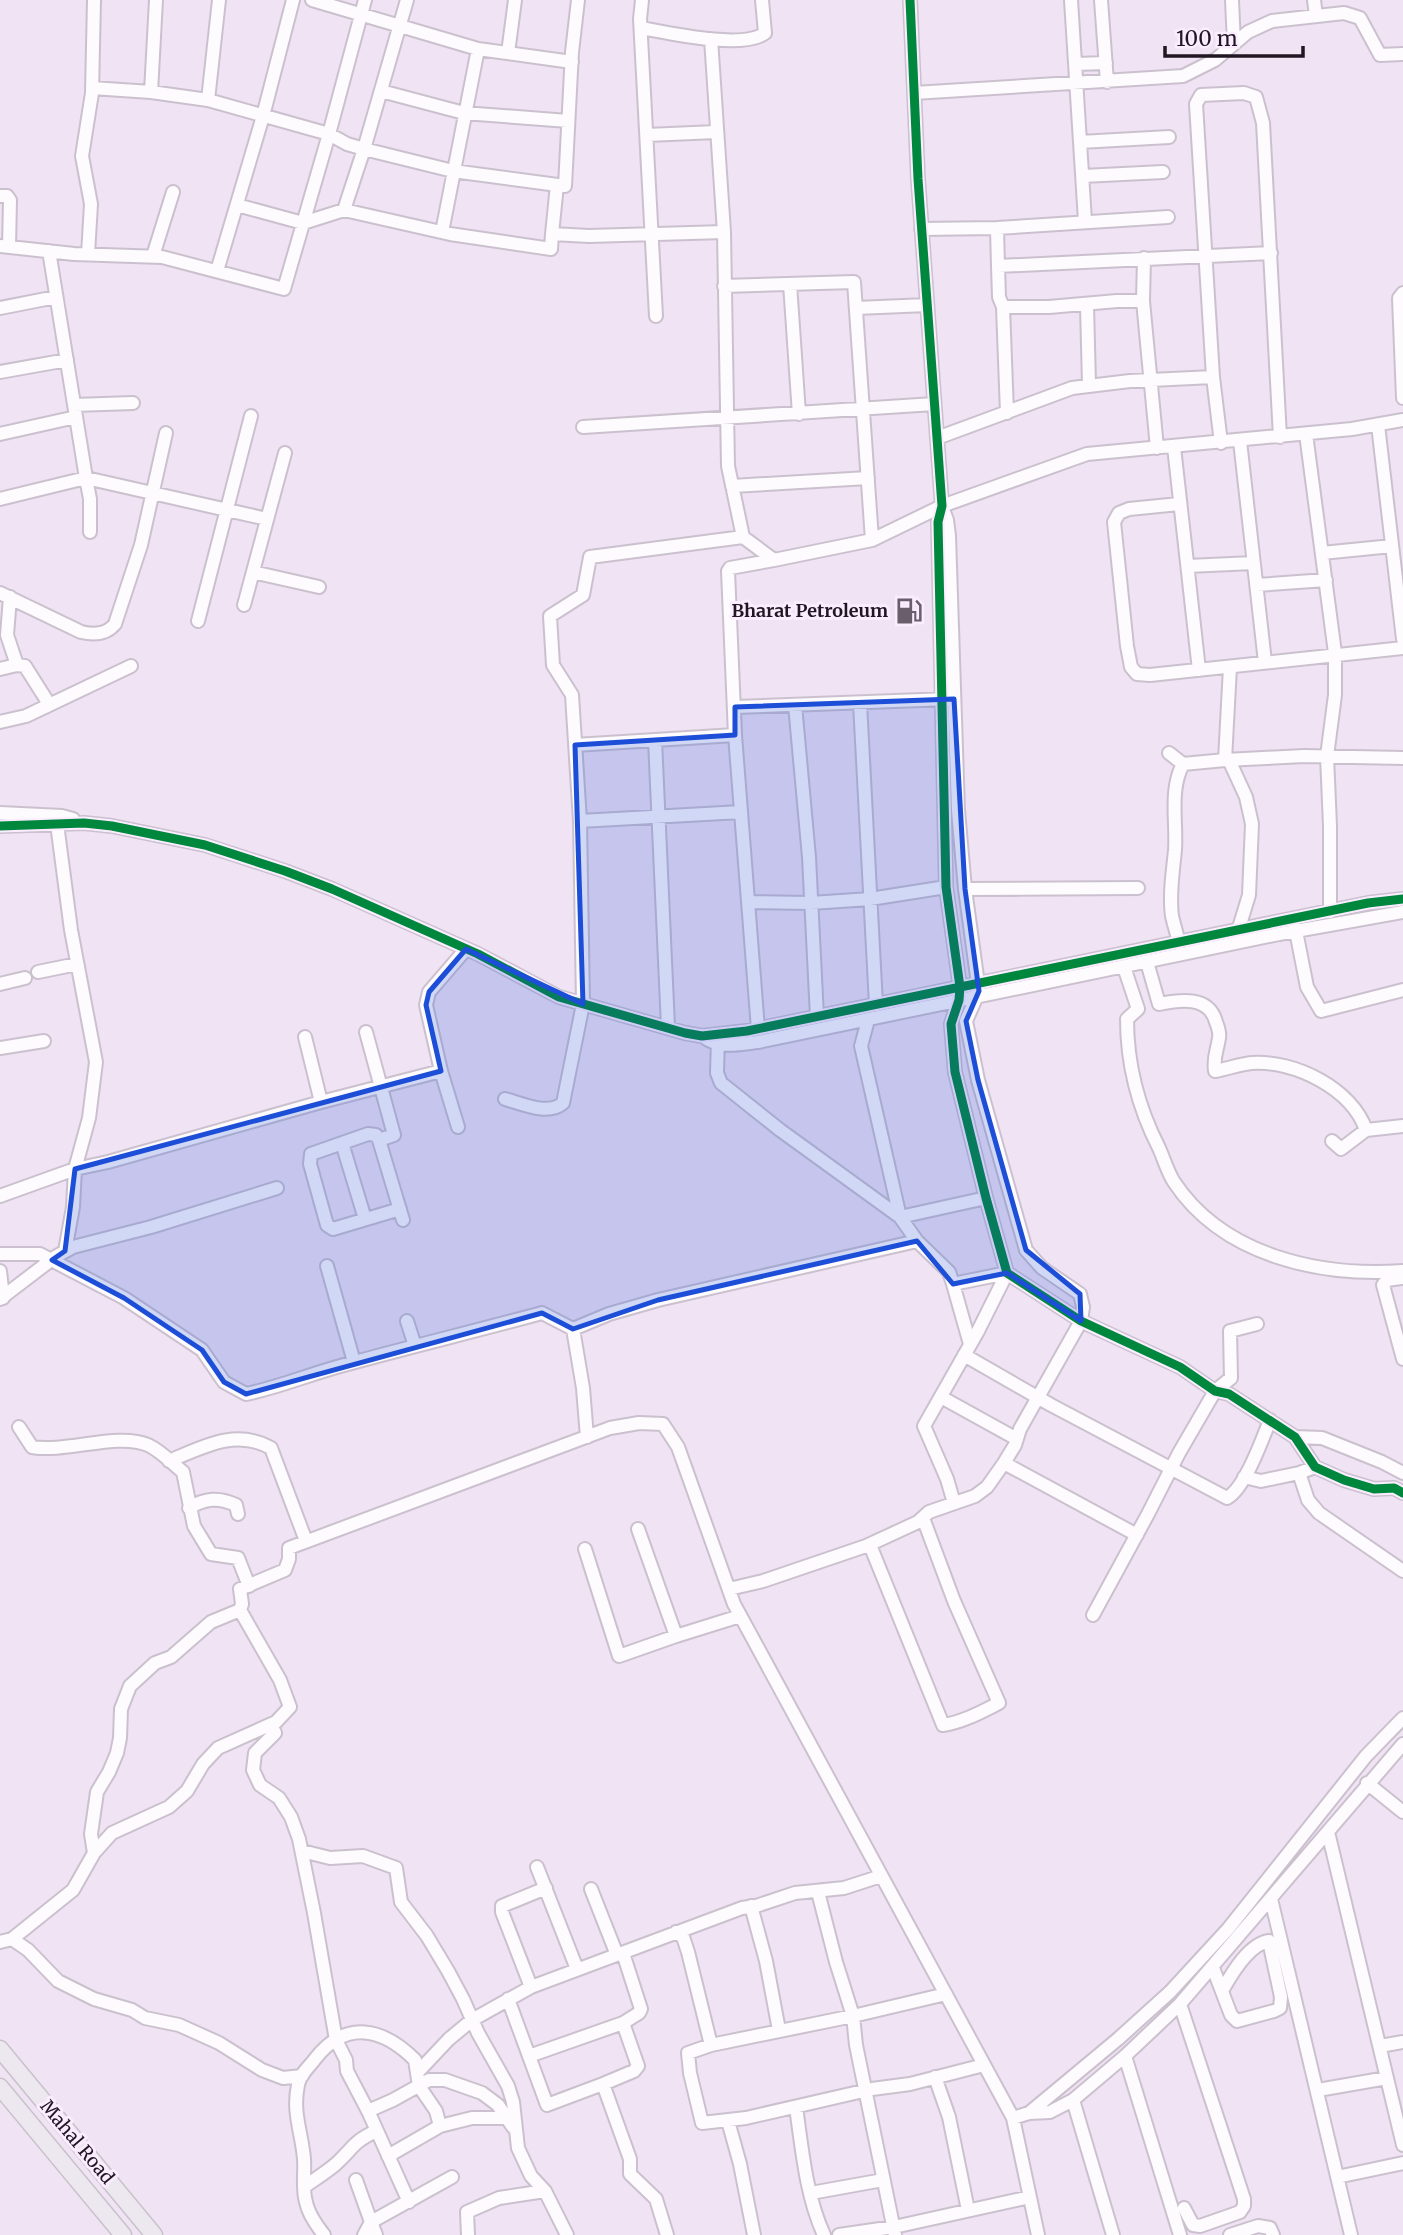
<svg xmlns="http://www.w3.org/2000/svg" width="1403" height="2235" font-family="Merriweather,serif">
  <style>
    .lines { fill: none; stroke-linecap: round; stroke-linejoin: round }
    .minor-casing { stroke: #cbc1ce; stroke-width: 16 }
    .major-casing { stroke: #c8c2ca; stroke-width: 19 }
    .minor { stroke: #fdfbfd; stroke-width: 12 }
    .major { stroke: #ede7f0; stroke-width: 16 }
    .cycleway-casing { stroke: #fbedff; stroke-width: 13 }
    .cycleway { stroke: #00873e; stroke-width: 9 }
    .marked { fill: #1d4ed8; fill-opacity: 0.2; stroke: #1d4ed8; stroke-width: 5; stroke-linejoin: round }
    .labels { text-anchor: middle; stroke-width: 6; stroke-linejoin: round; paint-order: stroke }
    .poi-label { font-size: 18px; font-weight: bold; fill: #201722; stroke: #fbedff; text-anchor: end }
    .street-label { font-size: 18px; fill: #201722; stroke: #fbedff }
  </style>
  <rect width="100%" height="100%" fill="#f0e3f3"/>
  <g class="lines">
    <g class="minor-casing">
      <path id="minor" d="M312 0 478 49 572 62
        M407 0 364 149 453 171 565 186 572 52 578 0
        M642 0 640 19 656 316
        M910 0 918 179 942 506 938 522 946 887 960 987 959 1000 951 1024 955 1072 986 1198 1007 1273 1081 1321 1180 1367 1215 1391 1229 1394 1295 1437 1315 1467 1344 1480 1374 1489 1394 1488 1403 1493
        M1071 0 1085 221
        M1101 0 1107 82
        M1232 0 1234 44
        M1314 0 1316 16
        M641 28C669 33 743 50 765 33L762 0
        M711 39 724 232 728 466 743 537 774 560 872 540 942 506 1087 454 1352 429 1403 420
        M508 53 515 0
        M1076 64 1106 63
        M92 88 151 92 208 100 329 134 347 144 364 149 344 210
        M381 91 464 113 568 121
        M151 92 156 0
        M914 93 1183 76 1215 60 1248 32 1272 21 1344 13 1360 18 1380 55 1403 54
        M208 100 219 0
        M647 135 716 132
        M1080 142 1169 137
        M1083 176 1163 172
        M557 185 552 234 589 236 724 232
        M0 196H7L10 200 9 247
        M237 205 303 223 344 210 450 234 551 249 552 234
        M997 228 998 266
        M921 229 997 228 1168 217
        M442 232 478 49
        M0 246 74 254 162 257 284 289 329 134 365 0
        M49 251 86 478 267 519
        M88 254 91 204 82 156 92 93 94 0
        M153 256 173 192
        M217 271 263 116 293 0
        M790 284 799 414
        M724 286 854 282 872 540
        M1403 293 1399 298 1403 398
        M1143 301 1144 258
        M1087 305 1089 385
        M1003 307 999 297 998 266 1271 253
        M0 308 56 297
        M856 308 927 305
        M0 372 67 360
        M1213 377 1196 104 1201 95 1244 93 1256 97 1263 123 1280 437
        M74 405 133 403
        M1007 413 1003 307H1049L1117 301H1143L1157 448
        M1378 425 1403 639
        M583 427 934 404
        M0 434 76 417
        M1306 434 1335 653V695L1327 756 1330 826V912
        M937 438 1072 388 1130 381 1213 377 1221 443
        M1240 441 1265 662
        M1174 447 1199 670
        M732 486 868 478
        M0 499 86 478 90 499V532
        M1179 504 1129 509 1119 513 1114 522 1127 646 1131 667 1137 674 1150 675 1403 648
        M1322 553 1392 546
        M1188 566 1253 563
        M253 572 319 587
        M1257 585 1326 580
        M0 593 81 632C94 635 106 635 115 624L141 545 166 433
        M10 597 7 635 17 665
        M244 605 285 453
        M198 621 251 416
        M1230 667 1225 760 1304 756 1403 758
        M0 669 17 665 25 666 49 704
        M860 703 876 1005
        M795 705 809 857 817 1017
        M735 707 948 699
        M0 722 26 716 131 666
        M655 740 668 1027
        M575 745 735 735
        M1169 753 1183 764 1225 760
        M1229 760 1246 797 1252 824 1249 895 1238 931
        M0 813 62 816 73 819
        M580 821 741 812
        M57 824 71 930 96 1062 89 1118 75 1169 73 1207 65 1251
        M0 826 84 823 112 826 205 845 285 871 332 889 478 954 559 997 685 1033 702 1036 747 1031 1368 903 1403 899
        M965 889 1138 888
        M748 902 811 903 870 899 946 887
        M1295 926 1307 987 1321 1011 1403 990
        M1179 943C1177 934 1174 925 1172 916 1169 895 1173 871 1175 850 1177 822 1169 790 1183 764
        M1147 962 1159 1004C1179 1000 1209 995 1216 1022 1218 1027 1220 1033 1219 1038 1217 1052 1213 1056 1215 1071 1227 1069 1240 1064 1252 1063 1295 1060 1352 1089 1366 1130L1403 1126
        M1124 967 1138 1009 1127 1019C1127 1064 1138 1107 1159 1148 1164 1159 1167 1171 1174 1182 1223 1256 1320 1277 1403 1271
        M38 972 77 964
        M0 984 25 978
        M868 1020 861 1046 900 1217 986 1198
        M758 1029 735 735 728 571 730 568 774 560
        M366 1032 394 1135 379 1140 403 1220
        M305 1037 321 1102
        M704 1037C719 1049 740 1044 758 1042L1279 934 1403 912
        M718 1038 717 1073 721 1083 780 1130 900 1217 917 1241 949 1272 953 1284
        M0 1048 44 1041
        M505 1099C523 1104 548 1116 563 1103L583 1004 580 821 572 695 553 665 550 616 583 595 590 557 743 537
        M458 1127 441 1071 426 1005 429 992 466 949
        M379 1140 376 1135 368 1134 311 1154 310 1164 327 1225 333 1229 400 1209
        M1332 1141 1341 1149 1366 1130
        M342 1143 365 1219
        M0 1196 75 1169 108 1162 321 1102 441 1071
        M0 1254H40L124 1298 202 1350 224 1382 246 1394C280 1387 310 1374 344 1365 409 1347 476 1331 542 1313L573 1329
        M327 1266 354 1362
        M0 1271 3 1298
        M1401 1278 1387 1280 1383 1285 1403 1359
        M0 1299 55 1257 73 1247 151 1227 277 1188
        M407 1321 415 1346
        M573 1329 609 1314 658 1300 917 1241
        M573 1329 583 1388 587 1437
        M970 1344 953 1284 1007 1273
        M964 1355 1051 1405 1227 1498C1245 1488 1262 1440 1270 1420
        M941 1397 1017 1439
        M19 1427 32 1447C66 1453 118 1432 148 1445 161 1451 172 1463 183 1472L194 1526 211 1554 238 1558 249 1586
        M1295 1437 1322 1438 1382 1462 1403 1473
        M169 1461C203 1447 236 1428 271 1448L306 1541
        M1004 1463 1137 1535
        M1315 1467 1299 1473 1308 1500 1319 1513 1403 1571
        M1244 1477 1261 1481 1299 1473
        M954 1503 947 1479 924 1426 978 1331 1007 1273
        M189 1508C205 1498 219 1497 236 1505L238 1514
        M638 1529 676 1636 740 1616
        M870 1545 943 1725C963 1722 981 1712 999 1703L954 1601 923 1518
        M585 1549 619 1656 676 1636
        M729 1589 763 1581 866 1546 918 1522 929 1512 975 1496 987 1487 1004 1463 1015 1445 1020 1429 1081 1321 1083 1307 1080 1294 1042 1268 1026 1250 978 1080 966 1021 976 998 978 984 965 889 958 810 949 536 947 520 942 507
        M240 1610 242 1604 240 1589 285 1570 289 1559V1548L610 1428 639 1423 663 1424 678 1447 734 1604 1013 2118 1038 2235
        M1093 1615 1148 1514 1179 1453 1215 1391 1231 1378 1230 1331 1257 1324
        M271 1725 275 1733 255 1753 253 1770 260 1785 279 1798 291 1817 299 1839 314 1913 336 2040 346 2060 347 2071 369 2113 409 2202
        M1367 1783 1403 1812
        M1328 1832 1403 2145
        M302 1851 330 1858 363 1856 396 1868 401 1902 427 1936 448 1971 463 1999 478 2033 508 2086 513 2102 518 2148 531 2176 545 2191 567 2235
        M537 1867 577 1969
        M591 1889 617 1955
        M818 1892 836 1962 853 2016 856 2045 895 2235
        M1271 1899 1351 2235
        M751 1906 766 1961 779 2030
        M676 1932 683 1937 688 1952 711 2045
        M12 1939 73 1890 94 1853 112 1833 169 1807 187 1791 203 1764 218 1748 276 1722 290 1707 280 1680 240 1610 211 1622 171 1657 155 1663 130 1686 121 1709 120 1738 117 1753 109 1772 97 1792 91 1834 94 1853
        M0 1942 12 1939 28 1950 58 1981 94 1999 132 2010 145 2018 179 2025 219 2043 262 2070 283 2078 302 2076
        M623 1953 641 2009 639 2013 623 2023 638 2066 634 2071 603 2084 630 2159V2174L656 2199 667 2235
        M1213 1968 1231 2015 1237 2021 1274 2011 1280 2008 1281 1997 1269 1941C1249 1944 1232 1973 1223 1989
        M531 1987 502 1912V1906L546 1888
        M946 1994 853 2016 711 2045 688 2053 690 2073 702 2123 746 2118 872 2089 910 2084 984 2065
        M508 1999 547 2105 603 2084
        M1180 2004 1244 2199V2206L1240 2212 1200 2226 1193 2225 1184 2208
        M1380 2046 1403 2042
        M529 2056 623 2023
        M1125 2056 1180 2235
        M417 2073 449 2039 472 2020 531 1987 742 1908 756 1906 795 1893 844 1888 881 1876
        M935 2077 949 2117 968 2210
        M1318 2090 1387 2078
        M1073 2100 1113 2235
        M796 2107C802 2149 806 2196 824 2235
        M368 2111 393 2100 429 2080H445L482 2093 498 2105 513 2127
        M1029 2113 1118 2039 1170 1992 1228 1929 1366 1756 1403 1718
        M1013 2118 1029 2113 1050 2112 1073 2100 1125 2056 1180 2004 1403 1744
        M728 2121 740 2164 754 2235
        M388 2156 440 2126 472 2118H507
        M1337 2177 1403 2163
        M356 2180 371 2222 364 2235
        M304 2187C315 2179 327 2172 337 2163 354 2147 353 2142 376 2131
        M811 2193 883 2180
        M324 2235C317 2226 308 2213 306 2202 302 2189 305 2173 304 2159 302 2133 292 2113 298 2085 300 2074 309 2067 315 2059 346 2019 383 2028 415 2060L419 2086 436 2111 440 2126
        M376 2235 371 2222 452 2177
        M468 2235 467 2212 499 2198 545 2191
        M839 2235 894 2227 1030 2197
        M1230 2235 1258 2226 1270 2228 1273 2235"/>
    </g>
    <g class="major-casing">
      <path id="major" d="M0 2049 154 2235
        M0 2087 123 2235"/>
    </g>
    <use href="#minor" class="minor"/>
    <use href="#major" class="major"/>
    <g class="cycleway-casing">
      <path id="cycleway" d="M910 0 918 179 942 506 938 522 946 887 960 987 959 1000 951 1024 955 1072 986 1198 1007 1273 1081 1321 1180 1367 1215 1391 1229 1394 1295 1437 1315 1467 1344 1480 1374 1489 1394 1488 1403 1493
        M0 826 84 823 112 826 205 845 285 871 332 889 478 954 559 997 685 1033 702 1036 747 1031 1368 903 1403 899"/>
    </g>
    <use href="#cycleway" class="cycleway"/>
  </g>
  <path class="marked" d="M954 699 965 889 979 991 966 1021 978 1080 1026 1250 1080 1294 1081 1321 1007 1273 953 1284 917 1241 658 1300 573 1329 542 1313 246 1394 224 1382 202 1350 124 1298 52 1260 65 1251 75 1169 441 1071 426 1005 429 992 466 949 583 1004 575 745 735 735V707Z"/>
  <defs>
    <g id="fuel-bare" transform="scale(2.1)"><path d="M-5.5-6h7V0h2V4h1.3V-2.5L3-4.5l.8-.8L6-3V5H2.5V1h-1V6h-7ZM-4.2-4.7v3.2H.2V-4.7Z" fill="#695e6b" stroke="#fbedff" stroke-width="2.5" paint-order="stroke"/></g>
  </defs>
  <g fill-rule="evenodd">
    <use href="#fuel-bare" x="909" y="611"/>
  </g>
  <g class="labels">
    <g class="poi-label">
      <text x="888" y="617">Bharat Petroleum</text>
    </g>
    <g class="street-label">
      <text transform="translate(77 2142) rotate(50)" y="6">Mahal Road</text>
    </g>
  </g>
  <path d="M1165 46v10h138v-10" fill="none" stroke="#201722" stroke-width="3.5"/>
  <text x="1176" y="46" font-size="21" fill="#201722" stroke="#fbedff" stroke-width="5" paint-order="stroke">100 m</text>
</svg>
